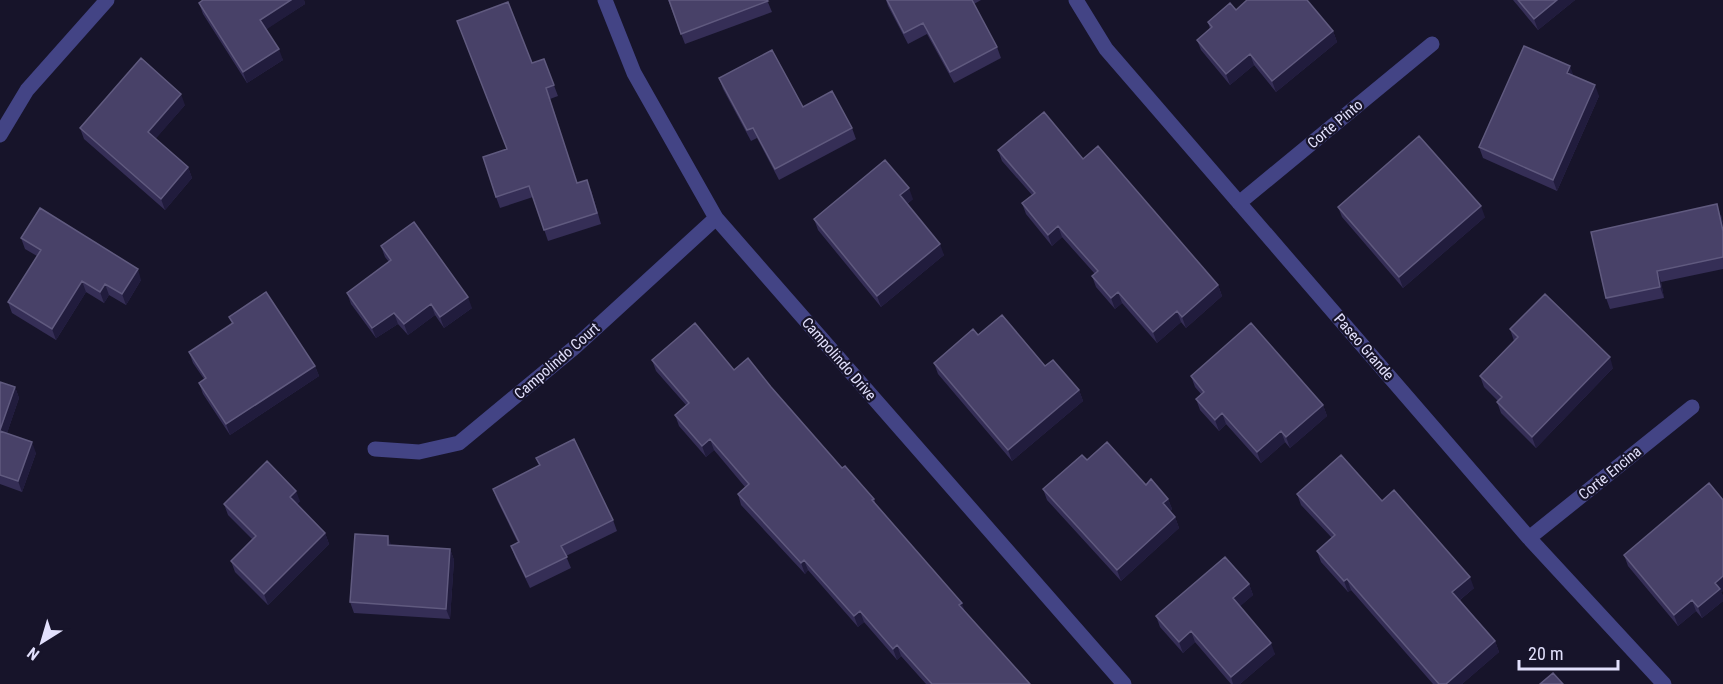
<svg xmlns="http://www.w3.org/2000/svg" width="1723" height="684" font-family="'Roboto Condensed',sans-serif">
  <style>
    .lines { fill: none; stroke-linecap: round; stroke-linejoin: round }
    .minor { stroke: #434485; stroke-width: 15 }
    .wall { fill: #352e56 }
    .shaded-wall { fill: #211c3d }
    .building { fill: #484168; stroke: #605a7f; stroke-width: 1.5 }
    .labels { text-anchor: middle; stroke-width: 4.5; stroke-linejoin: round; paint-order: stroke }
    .street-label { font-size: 15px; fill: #e2e0fc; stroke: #17142a }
  </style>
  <rect width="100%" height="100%" fill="#17142a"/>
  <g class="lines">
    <path class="minor" d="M605 0 634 73 716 218 1124 684
      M1076 0 1106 49 1529 538 1664 684
      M0 135 27 90 107 0
      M1239 203 1432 44
      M375 449 419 452 459 443 575 347 716 218
      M1529 538 1692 407"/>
  </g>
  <path class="wall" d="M203 0H304L305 4 266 29 283 60 247 83 203 14 199 3Z
    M668 0H767L772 12 685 44Z
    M886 0H981L974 4 997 47 1001 58 954 83 927 34 908 44 888 6Z
    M1513 0H1575L1538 30Z
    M1236 10 1333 31 1337 42 1276 92 1254 65 1230 85 1201 50 1197 40 1210 29 1208 22Z
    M544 59 558 96 550 99 577 183 591 190 601 224 548 241 533 197 500 208 496 197 507 149 532 63Z
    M1574 76 1599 96 1557 191 1483 158 1479 147Z
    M719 78 803 107 852 128 856 139 779 180 757 138 751 141 723 89Z
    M185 105 155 139 188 167 192 178 165 210 84 139 80 128Z
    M998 150 1083 159 1218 285 1222 296 1186 328 1181 322 1157 343 1122 303 1115 309 1096 287 1092 276 1095 274 1062 237 1052 246 1026 214 1022 203 1032 195 1002 161Z
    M913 199 907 204 944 255 881 307 818 230 814 219Z
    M1338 207 1485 217 1403 288 1342 217Z
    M1721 215 1723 223V269L1661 282 1664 298 1610 309 1606 298Z
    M21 238 141 280 126 305 109 295 104 303 86 292 56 340 12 313 8 302 37 256 25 249Z
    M381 246 472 308 444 328 435 315 408 335 398 324 376 338 351 304 347 293 389 262 385 257Z
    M229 317 315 366 319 376 230 435 203 394 199 383 204 379 193 363 189 352 232 324Z
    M1510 329 1613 368 1536 448 1501 413 1497 402 1498 401 1484 387 1480 376 1514 341Z
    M978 335 1045 366 1079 390 1083 401 1012 461 938 374 934 363Z
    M652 360 734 370 771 387 842 468 874 499 876 505 965 612 1030 684H926L901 656 897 660 864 622 858 627 808 570 805 574 741 505 738 494 745 487 714 450 706 457 679 426 675 415 686 405 656 371Z
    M1191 376 1323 405 1327 416 1290 448 1285 442 1261 463 1226 424 1219 431 1200 410 1196 399 1201 394 1195 387Z
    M0 382 15 387 19 398 7 433 36 453 22 492 0 484Z
    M536 458 613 520 617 531 566 556 571 568 530 588 515 557 511 546 518 543 497 500 493 489 539 466Z
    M1087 460 1146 485 1168 499 1172 509 1170 511 1175 517 1179 528 1121 581 1047 500 1043 489Z
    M1297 494 1474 588 1460 600 1495 641 1499 652 1462 684H1433L1351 590 1348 592 1321 562 1317 551 1332 538 1301 505Z
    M1723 500V591L1721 592 1723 596V601L1702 618 1696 611 1678 626 1628 566 1624 555Z
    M300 501 297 504 325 533 329 544 268 605 235 572 231 561 252 539 228 515 224 504Z
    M392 545 450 549 454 560 450 619 354 613 350 602Z
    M1249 584 1253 595 1240 606 1275 654 1240 684H1231L1195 642 1183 653 1160 627 1156 616Z"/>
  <path class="shaded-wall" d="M291 0H304L305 4 264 31 260 20Z
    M1557 0H1575L1538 30 1534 19Z
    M1333 31 1337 42 1276 92 1272 81Z
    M279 49 283 60 247 83 243 72Z
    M1250 54 1254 65 1230 85 1226 74Z
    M1570 66 1574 77 1567 73Z
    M1595 85 1599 96 1557 191 1553 180Z
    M181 94 185 105 152 143 148 132Z
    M188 167 192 178 165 210 161 199Z
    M909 188 913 199 904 206 900 195Z
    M1717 204 1723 223V231Z
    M1481 206 1485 217 1403 288 1399 277Z
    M1058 226 1062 237 1052 246 1048 235Z
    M940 244 944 255 881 307 877 296Z
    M138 269 141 280 126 305 122 294Z
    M1657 271 1661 282 1664 298 1660 287Z
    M82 281 86 292 56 340 52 329Z
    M105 284 109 295 104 303 100 292Z
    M1218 285 1222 296 1186 328 1182 317Z
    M1118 292 1122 303 1115 309 1111 298Z
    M468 297 472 308 444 328 440 317Z
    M431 304 435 315 408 335 404 324Z
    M1177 311 1181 322 1157 343 1153 332Z
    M394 313 398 324 376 338 372 328Z
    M1610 357 1613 368 1536 448 1532 437Z
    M315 366 319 376 230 435 226 424Z
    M15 387 19 398 4 442 0 430Z
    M1079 390 1083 401 1012 461 1008 450Z
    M1323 405 1327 416 1290 448 1286 437Z
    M1222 413 1226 424 1219 431 1215 420Z
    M1281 431 1285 442 1261 463 1257 452Z
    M710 439 714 450 706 457 702 446Z
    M32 442 36 453 22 492 18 481Z
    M296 491 300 501 294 508 290 497Z
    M1168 499 1172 509 1167 514 1163 503Z
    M1175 517 1179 528 1121 581 1117 570Z
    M325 533 329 544 268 605 264 594Z
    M388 536 392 547 388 545Z
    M450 549 454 560 450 619 446 609Z
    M804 560 808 570 805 574 801 563Z
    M1723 576V591L1721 592 1723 596V601L1702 618 1698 607 1715 583Z
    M1470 577 1474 588 1456 603 1452 592Z
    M1347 579 1351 590 1348 592 1344 581Z
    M1249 584 1253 595 1237 609 1233 598Z
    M1692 600 1696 611 1678 626 1674 615Z
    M962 603 966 614 959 605Z
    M860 611 864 622 858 627 854 616Z
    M1191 631 1195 642 1183 653 1179 642Z
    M1495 641 1499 652 1462 684H1446Z
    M1271 643 1275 654 1240 684H1233L1231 677Z
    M897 645 901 656 897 660 893 649Z"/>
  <path class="building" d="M203 0H291L260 20 279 49 243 72 199 3Z
    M669 0H767L768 1 681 34Z
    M887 0H972L997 47 950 72 923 23 904 33Z
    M1247 0H1307L1333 31 1272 81 1250 54 1226 74 1197 40 1212 27 1208 22 1230 3 1236 10Z
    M1518 0H1557L1534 19Z
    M508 2 532 63 544 59 554 85 546 88 577 183 587 180 597 213 544 230 529 186 496 197 483 157 507 149 457 21Z
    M1524 46 1570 66 1567 73 1595 85 1553 180 1479 147Z
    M772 50 803 107 832 91 852 128 775 169 753 128 747 130 719 78Z
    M141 58 181 94 148 132 188 167 161 199 80 128Z
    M1044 112 1083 159 1098 146 1218 285 1182 317 1177 311 1153 332 1118 292 1111 298 1092 276 1098 271 1058 226 1048 235 1022 203 1035 193 998 150Z
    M1419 136 1481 206 1399 277 1338 207Z
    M885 160 909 188 900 195 940 244 877 296 814 219Z
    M1717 204 1723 231V257L1657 271 1660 287 1606 298 1591 232Z
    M40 208 138 269 122 294 105 284 100 292 82 281 52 329 8 302 41 250 21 238Z
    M414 222 468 297 440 317 431 304 404 324 394 313 372 328 347 293 391 260 381 246Z
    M266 292 315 366 226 424 199 383 206 378 189 352 233 323 229 317Z
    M1545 294 1610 357 1532 437 1497 402 1502 397 1480 376 1518 337 1510 329Z
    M1002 315 1045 366 1053 360 1079 390 1008 450 934 363 973 329 978 335Z
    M695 323 734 370 748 358 771 387 842 468 845 466 874 499 872 500 962 603 959 605 1030 684H932L897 645 893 649 860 611 854 616 804 560 801 563 738 494 749 484 710 439 702 446 675 415 689 403 652 360Z
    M1251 323 1323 405 1286 437 1281 431 1257 452 1222 413 1215 420 1196 399 1204 392 1191 376Z
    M0 382 15 387 0 430Z
    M0 431 32 442 18 481 0 475Z
    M574 439 613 520 561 546 567 557 526 577 511 546 519 542 493 489 540 465 536 458Z
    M1107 442 1146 485 1151 479 1168 499 1163 503 1175 517 1117 570 1043 489 1082 455 1087 460Z
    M1341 455 1382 501 1394 490 1470 577 1452 592 1495 641 1446 684H1439L1347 579 1344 581 1317 551 1335 535 1297 494Z
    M267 461 296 491 290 497 325 533 264 594 231 561 256 536 224 504Z
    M1709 483 1723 500V576L1715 583 1720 589 1698 607 1692 600 1674 615 1624 555Z
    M355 534 388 536V545L450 549 446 609 350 602Z
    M1225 557 1249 584 1233 598 1271 643 1231 677 1191 631 1179 642 1156 616Z
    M1553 673 1563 684H1540Z"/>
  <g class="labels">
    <g class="street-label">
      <text transform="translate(1335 124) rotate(-40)" y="5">Corte Pinto</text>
      <text transform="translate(1364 347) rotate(49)" y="5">Paseo Grande</text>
      <text transform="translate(839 359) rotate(49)" y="5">Campolindo Drive</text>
      <text transform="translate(557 361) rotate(-41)" y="5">Campolindo Court</text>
      <text transform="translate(1610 473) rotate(-39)" y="5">Corte Encina</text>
    </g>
  </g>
  <g transform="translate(42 642) rotate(217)" stroke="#17142a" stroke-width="4.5" paint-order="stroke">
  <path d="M0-4.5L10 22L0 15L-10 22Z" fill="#e2e0fc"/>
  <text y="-9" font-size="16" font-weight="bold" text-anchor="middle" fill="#e2e0fc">N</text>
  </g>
  <path d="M1519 660v9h99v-9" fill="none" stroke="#e2e0fc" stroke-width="3"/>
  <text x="1528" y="660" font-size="18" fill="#e2e0fc" stroke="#17142a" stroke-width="4.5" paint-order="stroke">20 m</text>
</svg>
